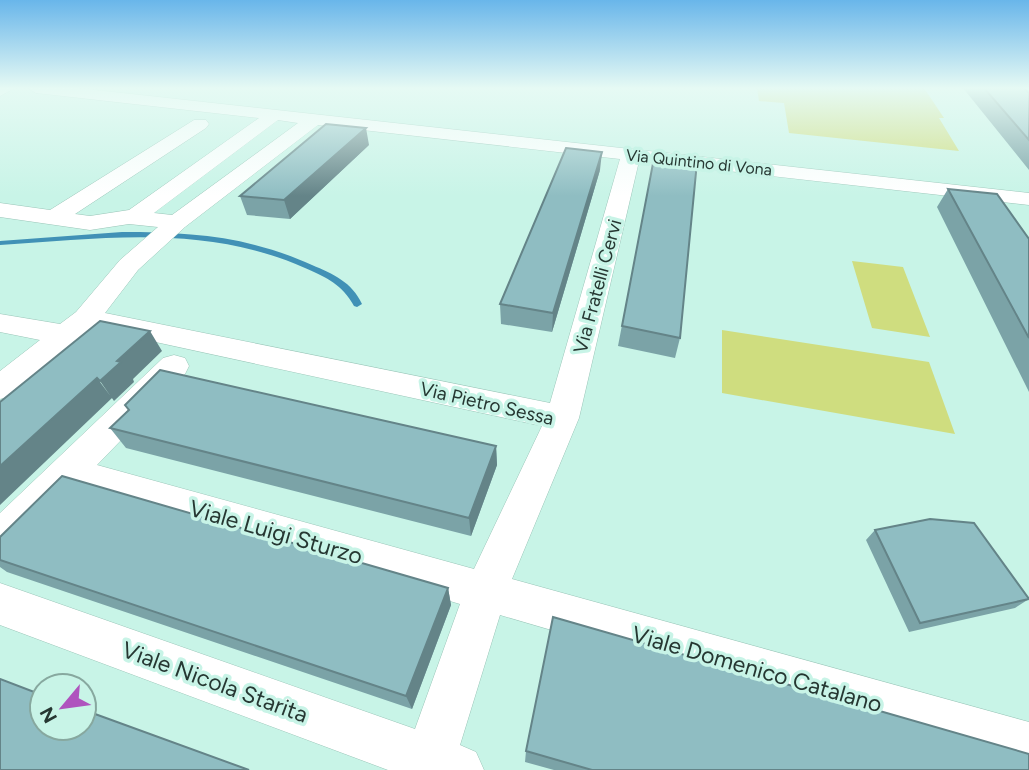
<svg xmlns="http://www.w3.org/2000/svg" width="1029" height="770" font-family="Figtree,sans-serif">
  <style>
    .green { fill: #cfdd7f }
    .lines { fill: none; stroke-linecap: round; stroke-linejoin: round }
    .stream { fill: #4191b6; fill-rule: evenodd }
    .street-casing { stroke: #9ac5b8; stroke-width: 1 }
    .street { fill: #fff; fill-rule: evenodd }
    .wall { fill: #7ba3a7 }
    .shaded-wall { fill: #648488 }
    .building { fill: #8fbdc2; stroke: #648488; stroke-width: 2 }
    .labels { text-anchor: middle; stroke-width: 7; stroke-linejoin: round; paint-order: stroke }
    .far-street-label { font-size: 16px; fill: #263732; stroke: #c8f4e7 }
    .street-label { font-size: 19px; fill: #263732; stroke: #c8f4e7 }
    .near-street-label { font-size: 23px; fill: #263732; stroke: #c8f4e7 }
  </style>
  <rect width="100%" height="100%" fill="#c8f4e7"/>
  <path class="green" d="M757 88H924L944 118H939L959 151 789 133 784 103 759 101Z
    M852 261 903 267 930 337 872 328Z
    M722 330 929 362 955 434 722 393Z"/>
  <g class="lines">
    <path class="stream" d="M122 232C191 232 248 236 312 265 333 274 352 282 362 304L357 307 354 306C342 284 327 278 305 268 206 224 105 238 0 245V241Z"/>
    <g class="street-casing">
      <path id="street" d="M0 88H15L0 96Z
        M28 88H77L1029 193V205L639 161 579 418 512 579 1029 722V770L500 615 460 745 476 752 484 770H388L0 625V583L415 729 460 604 74 489 14 552 0 557V513L163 358 174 355 185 358 189 366 185 374 97 465 474 569 542 426 91 328 11 396 0 399V371L40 340 0 332V314L60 324 76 312 120 260 158 227 129 224 90 230 0 217V203L50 210 194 120H206L209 124 206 128 75 214 90 216 129 210 259 118 36 93ZM278 120 298 123 172 215 154 213ZM318 125 620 159 550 403 105 313 138 270 185 227Z"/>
    </g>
    <use href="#street" class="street"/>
  </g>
  <path class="wall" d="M963 88H1024L1029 93V170Z
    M369 145 290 219 247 215 240 196Z
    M654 158 680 338 675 358 618 346Z
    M600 170 552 332 501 324 500 304Z
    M948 189 1029 239V392L937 207Z
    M125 405 496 446 497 465 471 536 126 448 110 428 128 410Z
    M875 530 1029 599 1015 608 909 632 866 540Z
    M0 537 448 588 451 605 412 709 7 572 0 567Z
    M526 751 1029 770H554L525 762Z"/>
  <path class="shaded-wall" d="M366 128 369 145 290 219 284 200Z
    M602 152 600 170 552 332 553 313Z
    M150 331 162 351 133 379 134 382 114 401 100 381 117 361Z
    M97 378 112 398 0 505V466Z
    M496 446 497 465 471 536 469 518Z
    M448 588 451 605 412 709 406 696Z"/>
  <path class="building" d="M984 88H1024L1029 93V140Z
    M326 124 366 128 284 200 240 196Z
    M566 148 602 152 553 313 500 304Z
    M654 158 697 162 680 338 622 326Z
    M948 189 997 194 1029 239V338Z
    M100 321 150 331 117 361 121 362 100 381 97 378 0 466V402Z
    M160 370 496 446 469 518 110 428 129 410 125 405Z
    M62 476 448 588 406 696 0 560V537Z
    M930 519 974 523 1029 599 920 623 875 530Z
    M553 617 1029 754V770H592L526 751Z
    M0 679 42 695V728H84V710L249 770H0Z"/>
  <linearGradient id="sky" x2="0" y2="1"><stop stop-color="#69b6ea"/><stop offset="0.45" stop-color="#e6faf4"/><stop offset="1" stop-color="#e6faf4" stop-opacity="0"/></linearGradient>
  <rect width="1029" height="196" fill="url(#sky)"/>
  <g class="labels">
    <g class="far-street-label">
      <text transform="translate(699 162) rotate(6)" y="6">Via Quintino di Vona</text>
    </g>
    <g class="street-label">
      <text transform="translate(597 286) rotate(-75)" y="7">Via Fratelli Cervi</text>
      <text transform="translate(487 403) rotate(13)" y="7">Via Pietro Sessa</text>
    </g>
    <g class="near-street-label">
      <text transform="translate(276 532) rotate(16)" y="8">Viale Luigi Sturzo</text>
      <text transform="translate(757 669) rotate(16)" y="8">Viale Domenico Catalano</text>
      <text transform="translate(215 682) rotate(20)" y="8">Viale Nicola Starita</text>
    </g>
  </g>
  <g transform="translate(63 707) rotate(241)"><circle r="33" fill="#c8f4e7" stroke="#87a89f" stroke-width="2"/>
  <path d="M0-5L12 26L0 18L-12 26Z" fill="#af53be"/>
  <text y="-10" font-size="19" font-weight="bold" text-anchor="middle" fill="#263732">N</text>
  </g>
</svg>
